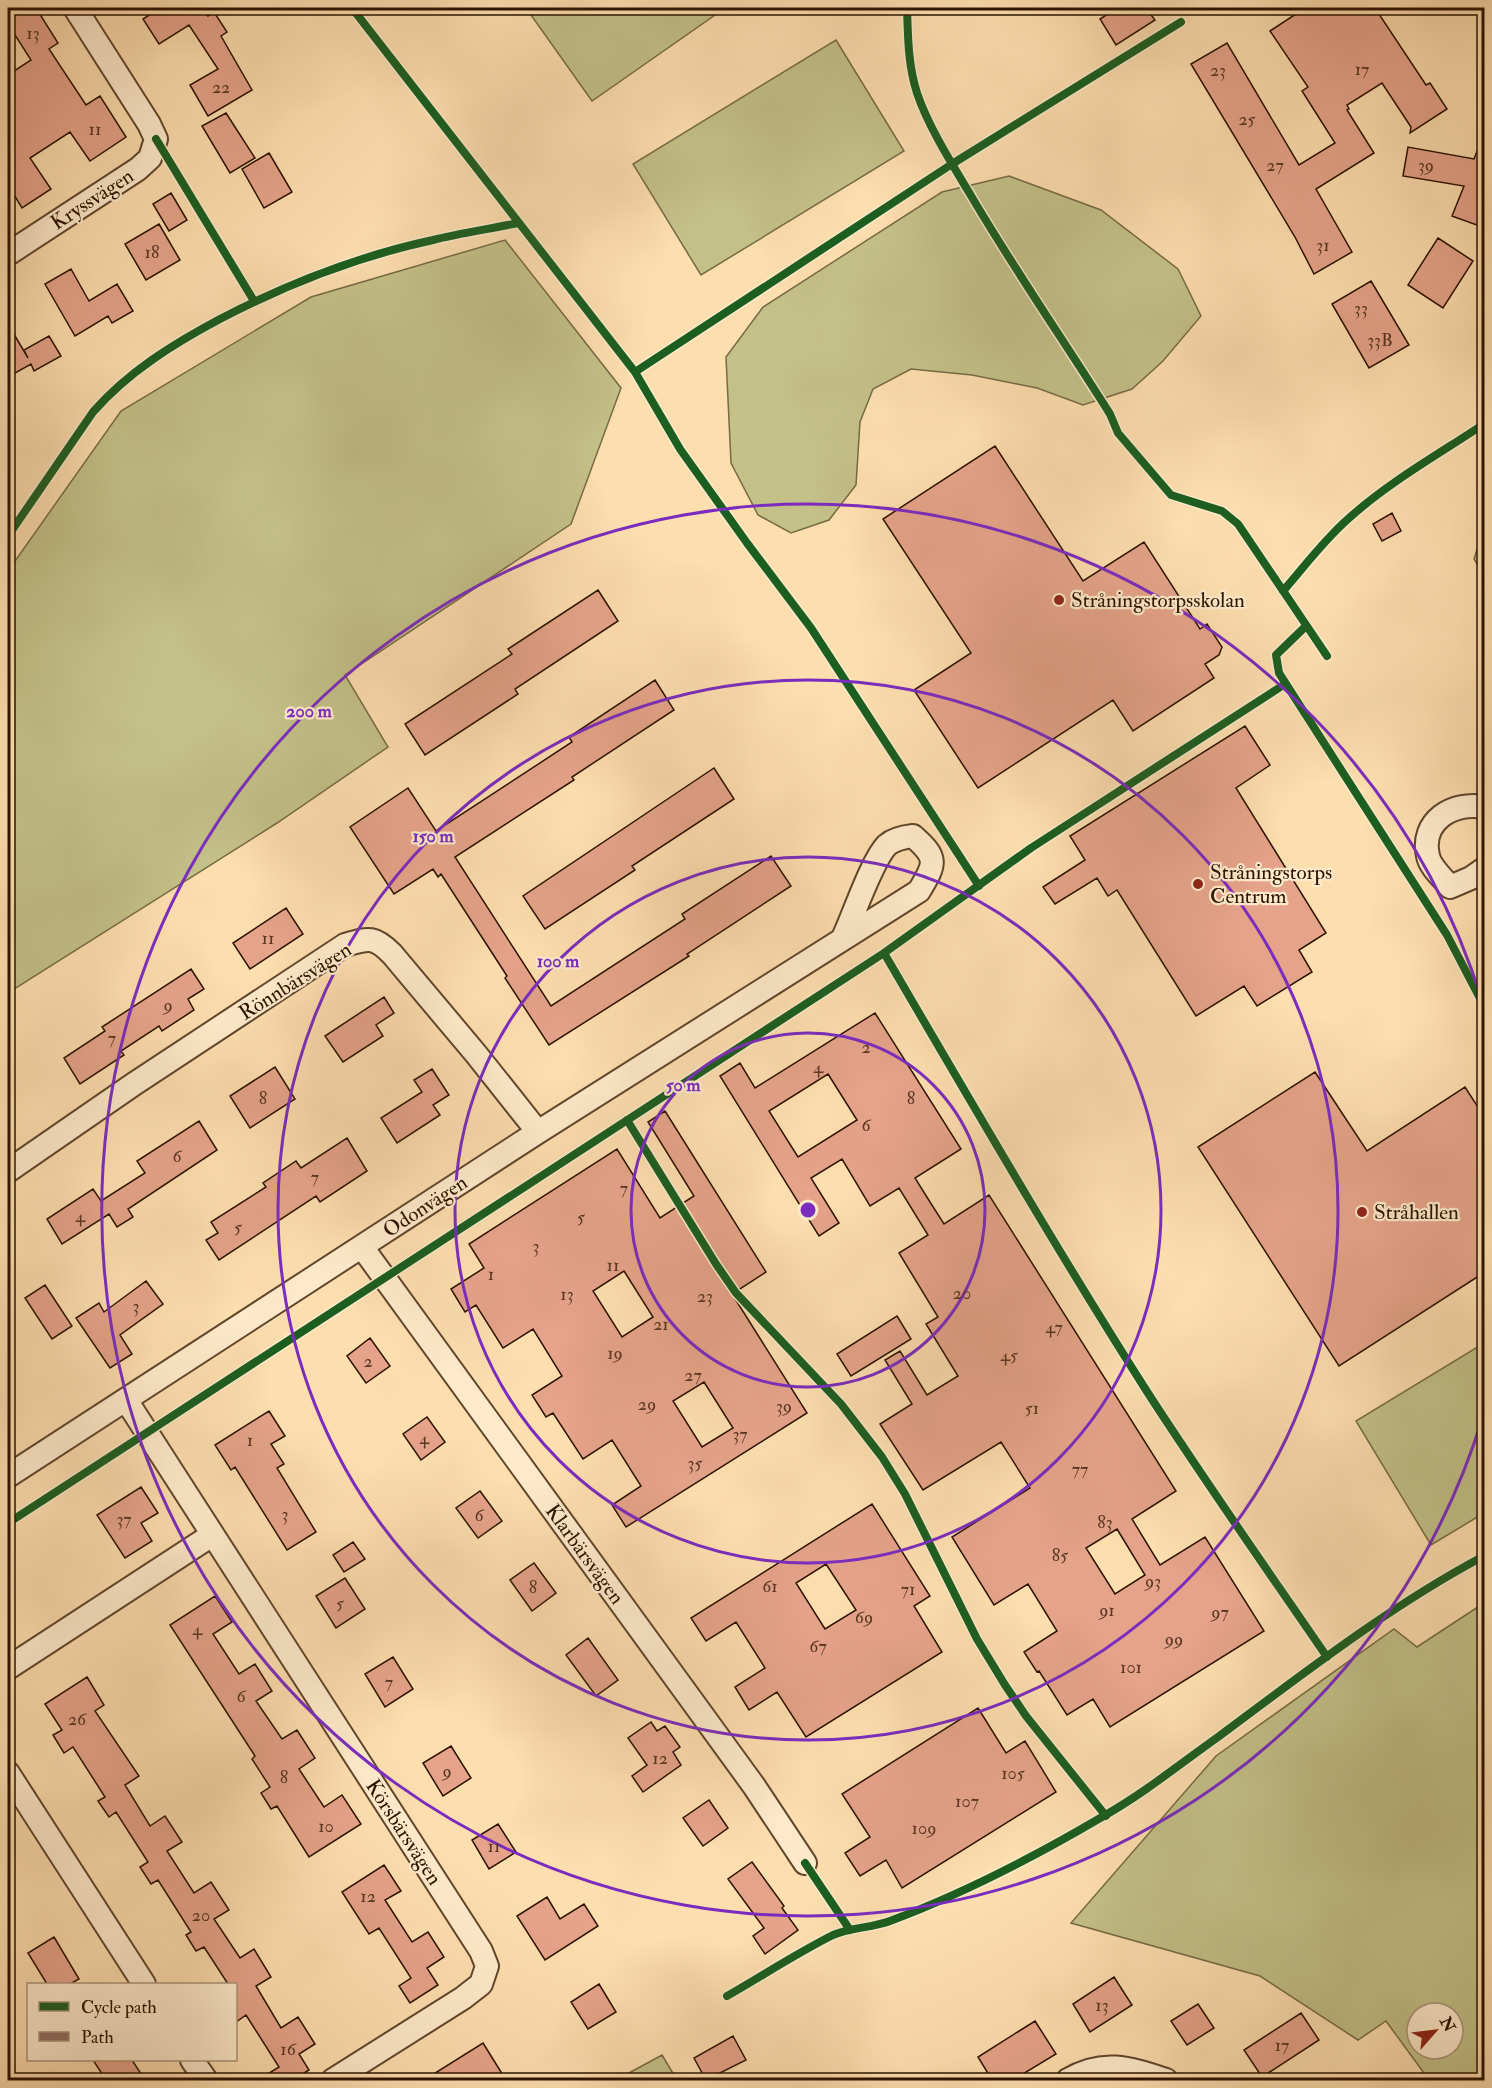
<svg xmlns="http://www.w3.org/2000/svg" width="1492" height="2088" font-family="'IM FELL Double Pica',serif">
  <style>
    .green { fill: #c3c088; stroke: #776a44; stroke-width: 1.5; fill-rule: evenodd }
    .building { fill: #e5a389; stroke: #2b1300; stroke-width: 1.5; fill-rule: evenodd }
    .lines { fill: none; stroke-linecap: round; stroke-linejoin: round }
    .street-casing { stroke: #60462c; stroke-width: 26 }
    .street { stroke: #feeacb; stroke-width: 22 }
    .quiet { stroke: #8d6e63; stroke-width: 6; stroke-dasharray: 12 6; stroke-linecap: butt }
    .cycleway-casing { stroke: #feeacb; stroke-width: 11 }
    .cycleway { stroke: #1b5e20; stroke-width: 8 }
    .ring { fill: none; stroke: #7b2cbf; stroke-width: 3 }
    .poi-dot { fill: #8f2418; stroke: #feeacb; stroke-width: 2 }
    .labels { text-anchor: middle; stroke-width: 4.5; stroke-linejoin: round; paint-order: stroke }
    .number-label { font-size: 18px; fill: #5a3722 }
    .street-label { font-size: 21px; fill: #2b1300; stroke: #feeacb }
    .poi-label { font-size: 21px; fill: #2b1300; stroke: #feeacb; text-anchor: start }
    .centre { fill: #7b2cbf; stroke: #feeacb; stroke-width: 3 }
    .ring-label { font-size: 18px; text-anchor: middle; font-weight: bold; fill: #7b2cbf; stroke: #feeacb; stroke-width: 4.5; stroke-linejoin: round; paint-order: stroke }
  </style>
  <rect width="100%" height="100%" fill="#fddeaf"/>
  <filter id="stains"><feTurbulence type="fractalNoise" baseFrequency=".00333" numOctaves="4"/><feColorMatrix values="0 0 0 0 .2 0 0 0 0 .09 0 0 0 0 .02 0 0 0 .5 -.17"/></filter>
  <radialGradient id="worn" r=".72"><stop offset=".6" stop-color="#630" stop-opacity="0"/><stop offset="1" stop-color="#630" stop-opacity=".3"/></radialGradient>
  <path class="green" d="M526 8H725L592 101Z
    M836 40 904 151 701 275 633 164Z
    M1009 176 1101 210 1178 269 1201 316 1163 361 1132 389 1083 405 1037 388 972 375 911 369 873 389 860 422 856 485 829 520 791 533 758 515 731 463 726 357 763 307 942 192Z
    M505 240 621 388 571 524 345 675 388 747 277 823 8 993V571L121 411 311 297Z
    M1484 527V576L1474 559Z
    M1484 1343V1513L1431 1545 1356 1421Z
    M1484 1603V2080H1429L1386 2021 1358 2040 1260 1976 1071 1923 1216 1756 1394 1629 1417 1647ZM1417 2013H1453V2049H1417Z
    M662 2055 677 2080H616Z"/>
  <path class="building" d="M16 8H36L58 43 49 49 86 105 100 96 126 137 90 161 70 132 30 158 51 189 22 208 8 185V75L31 60 8 24V13Z
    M160 8H216L206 14 208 16 214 12 227 32 221 36 252 90 208 116 190 85 218 69 189 25 159 44 143 19Z
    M1117 8H1146L1155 20 1116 45 1100 19Z
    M1305 8H1375L1426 85 1430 83 1447 109 1410 133 1411 127 1382 83 1347 105 1349 109 1347 110 1374 153 1316 189 1352 252 1314 274 1295 237 1191 64 1227 43 1299 165 1335 143 1302 91 1308 87 1270 31Z
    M226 113 255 158 230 173 202 126Z
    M1483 136H1485V228L1452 216 1464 186 1403 176 1408 147 1474 159Z
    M269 153 292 192 264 208 242 169Z
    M171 193 187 220 169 231 153 204Z
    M159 224 180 260 146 280 125 244Z
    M1438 238 1473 261 1443 308 1408 285Z
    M71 269 89 301 117 284 133 311 112 323 108 316 75 336 45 284Z
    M1371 281 1409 345 1369 368 1332 304Z
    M8 324 28 358 24 350 49 336 61 356 34 371 31 364 8 377Z
    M995 446 1083 581 1144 542 1200 629 1207 624 1222 647 1219 655 1205 664 1214 678 1133 731 1113 700 978 788 914 690 971 653 883 519Z
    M1392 513 1401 531 1382 541 1373 524Z
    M598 590 618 621 515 689 518 694 425 755 405 724 512 654 508 649Z
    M655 680 674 710 572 777 574 780 455 857 551 1006 685 919 682 914 771 856 791 886 687 954 689 956 549 1045 505 978 507 976 441 874 438 877 433 869 394 894 350 827 408 788 436 831 572 742 569 737Z
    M1245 726 1270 765 1236 788 1326 933 1299 950 1312 972 1257 1006 1244 986 1196 1016 1117 890 1108 896 1097 878 1055 904 1043 887 1085 860 1070 836Z
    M714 768 734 799 632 866 635 870 545 929 523 896Z
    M286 908 303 934 250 969 233 943Z
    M191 969 204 989 188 999 194 1010 162 1031 159 1026 121 1051 124 1055 80 1084 64 1058 105 1031 102 1027Z
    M384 997 394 1013 376 1025 383 1036 343 1062 325 1036Z
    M875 1013 961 1149 915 1178 930 1202 944 1224 989 1195 1176 1491 1132 1519 1160 1565 1205 1537 1264 1631 1110 1727 1093 1699 1067 1715 1039 1671 1037 1672 1024 1652 1057 1631 1028 1584 994 1605 952 1537 1030 1488 1001 1442 923 1490 880 1424 912 1404 885 1360 900 1351 927 1395 958 1376 926 1324 938 1317 899 1253 928 1235 899 1188 870 1206 842 1159 811 1178 839 1223 819 1236 720 1076 740 1063 755 1088ZM828 1074 857 1120 798 1157 769 1111ZM1117 1529 1145 1575 1115 1594 1086 1548Z
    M275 1067 295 1099 250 1128 230 1096Z
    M432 1069 449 1095 433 1105 440 1115 397 1143 381 1118 422 1092 414 1080Z
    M1315 1072 1367 1151 1465 1087 1485 1118V1272L1339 1366 1198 1147Z
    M665 1111 766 1272 732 1294 807 1413 626 1527 612 1505 641 1486 612 1440 583 1459 553 1413 546 1417 532 1395 562 1376 533 1329 503 1348 476 1305 465 1312 451 1289 484 1268 469 1244 617 1149 660 1218 694 1196 648 1122ZM624 1271 653 1317 622 1337 593 1291ZM704 1382 733 1428 702 1447 673 1401Z
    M199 1121 217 1150 128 1209 133 1217 117 1227 109 1214 62 1244 47 1219 93 1189 101 1201 145 1173 137 1161Z
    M347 1138 367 1171 320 1202 316 1196 219 1260 206 1240 218 1233 211 1222 266 1187 263 1183 296 1161 301 1168Z
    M146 1281 163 1304 120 1335 132 1354 110 1368 76 1318 99 1303 104 1312Z
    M45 1285 72 1326 52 1339 25 1298Z
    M897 1316 911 1339 851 1376 837 1354Z
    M370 1338 390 1366 366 1383 347 1356Z
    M269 1411 285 1436 271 1444 284 1464 277 1468 316 1532 287 1550 235 1467 231 1470 215 1445Z
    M427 1417 445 1442 421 1460 403 1434Z
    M141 1487 158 1513 141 1523 152 1541 125 1558 97 1515Z
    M480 1491 502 1521 478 1538 456 1508Z
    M872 1504 930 1596 914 1606 942 1652 806 1737 777 1692 749 1710 735 1687 765 1668 736 1622 706 1641 691 1618ZM826 1564 856 1610 825 1629 796 1583Z
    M353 1542 365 1559 344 1572 333 1555Z
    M534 1563 556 1593 532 1611 510 1580Z
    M345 1578 365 1609 336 1628 316 1596Z
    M215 1596 232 1622 213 1634 239 1674 255 1664 272 1691 256 1701 282 1739 297 1730 315 1758 299 1769 324 1807 342 1795 361 1824 309 1857 277 1806 271 1809 261 1793 270 1787 252 1759 255 1756 170 1625Z
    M588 1638 618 1680 596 1696 566 1655Z
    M393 1657 413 1689 385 1707 365 1674Z
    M87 1677 104 1705 95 1711 139 1776 125 1785 150 1826 165 1816 182 1842 167 1851 194 1893 211 1882 229 1910 214 1919 240 1958 254 1949 271 1977 256 1986 281 2028 298 2017 315 2044 299 2054 309 2070 293 2080H258L279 2067 246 2015 236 2022V1984H228L204 1947 196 1951 186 1935 191 1932 158 1880 151 1884 140 1867 148 1862 116 1812 109 1817 98 1801 105 1797 73 1747 64 1753 53 1735 62 1730 45 1704Z
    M978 1708 1006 1753 1025 1741 1056 1792 902 1888 886 1860 860 1876 845 1853 870 1837 842 1794Z
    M651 1722 657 1731 665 1726 680 1747 673 1752 681 1765 643 1792 632 1776 647 1765 628 1738Z
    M451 1746 471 1778 443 1796 423 1763Z
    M709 1800 728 1828 703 1846 683 1818Z
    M498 1824 516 1852 489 1869 472 1840Z
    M752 1862 784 1906 782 1908 798 1930 765 1954 753 1936 764 1928 728 1879Z
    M384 1865 401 1891 385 1900 412 1942 428 1932 444 1957 427 1968 438 1985 410 2003 399 1986 411 1978 379 1928 369 1934 342 1892Z
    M547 1897 560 1919 584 1904 598 1926 545 1960 517 1916Z
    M54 1937 79 1979 70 1984H47L28 1953Z
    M1114 1977 1132 2005 1090 2032 1073 2004Z
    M599 1984 616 2012 588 2029 571 2002Z
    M1198 2004 1214 2028 1187 2045 1171 2021Z
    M1301 2013 1319 2040 1262 2077 1244 2050Z
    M1035 2021 1056 2054 1013 2080H992L978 2057Z
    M733 2036 746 2060 706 2080 694 2058Z
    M483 2043 506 2080H424Z
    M93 2060H132L145 2080H106Z"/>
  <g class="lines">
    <g class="street-casing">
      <path id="street" d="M8 254 138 169 150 158 156 139 149 124 75 8
        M1484 807C1453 801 1420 821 1428 856 1430 867 1443 878 1450 887L1471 878 1484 869
        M8 1171 134 1084 345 945C369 938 374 936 392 954L476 1054 538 1132
        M362 1247 754 1786 805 1863
        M126 1400 481 1951 487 1966 481 1984 463 1998 333 2080
        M8 1476 538 1132 919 891C936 863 938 858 913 836 904 837 894 839 887 845 872 860 853 917 843 938
        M8 1668 212 1535
        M8 1773 144 1984
        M192 2060 206 2080
        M1068 2080C1103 2059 1129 2068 1166 2080"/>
    </g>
    <use href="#street" class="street"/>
    <path class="quiet" d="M568 2076 570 2080"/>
    <g class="cycleway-casing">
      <path id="cycleway" d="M352 8 635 372 680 449 747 543 811 628 979 886
        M907 8C908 37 908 65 917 93 928 126 952 164 970 194 1014 269 1064 341 1110 414L1118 433 1171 495 1222 511 1238 524 1327 656
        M156 139 254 301
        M635 372 952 164 1181 22
        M8 536 93 412C128 372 173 344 220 319 287 284 359 256 433 240 461 233 490 229 518 223
        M1283 591C1304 567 1324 540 1348 519 1389 482 1439 454 1484 424
        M1306 626 1276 655 1279 673 1447 935 1484 1006
        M884 953C970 1100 1055 1247 1146 1390 1204 1480 1266 1568 1327 1657
        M627 1120 716 1264 736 1293 841 1404 882 1457 905 1494 977 1639 1005 1685 1026 1716 1106 1816
        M8 1523 884 953 1031 848 1285 684
        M805 1863 850 1930
        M727 1996C762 1976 797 1953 833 1935 851 1927 872 1928 890 1921 965 1893 1034 1857 1102 1817 1143 1794 1180 1764 1218 1737 1304 1673 1390 1606 1484 1556"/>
    </g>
    <use href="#cycleway" class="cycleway"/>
  </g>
  <g class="ring">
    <circle cx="808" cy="1210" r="177"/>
    <circle cx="808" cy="1210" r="353"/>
    <circle cx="808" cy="1210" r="530"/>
    <path d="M1483 1416A706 706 0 1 1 1483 1004"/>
  </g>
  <g class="poi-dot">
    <circle cx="1059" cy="600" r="6"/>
    <circle cx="1198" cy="884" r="6"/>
    <circle cx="1362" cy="1212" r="6"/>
  </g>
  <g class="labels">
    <g class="number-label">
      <text x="33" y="39">13</text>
      <text x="1362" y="75">17</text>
      <text x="1218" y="76">23</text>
      <text x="221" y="93">22</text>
      <text x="1247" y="125">25</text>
      <text x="95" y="135">11</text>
      <text x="1275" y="171">27</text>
      <text x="1426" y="171">39</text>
      <text x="1323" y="251">31</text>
      <text x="152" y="258">18</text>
      <text x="1361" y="314">33</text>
      <text x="1380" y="346">33B</text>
      <text x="268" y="944">11</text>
      <text x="168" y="1011">9</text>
      <text x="112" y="1044">7</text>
      <text x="866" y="1053">2</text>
      <text x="818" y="1073">4</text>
      <text x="263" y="1104">8</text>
      <text x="911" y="1104">8</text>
      <text x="866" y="1131">6</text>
      <text x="177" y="1162">6</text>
      <text x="315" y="1183">7</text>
      <text x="624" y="1194">7</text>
      <text x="80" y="1222">4</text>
      <text x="581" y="1223">5</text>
      <text x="238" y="1233">5</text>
      <text x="536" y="1252">3</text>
      <text x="613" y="1271">11</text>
      <text x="491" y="1280">1</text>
      <text x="962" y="1299">20</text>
      <text x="567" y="1300">13</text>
      <text x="705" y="1302">23</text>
      <text x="136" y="1312">3</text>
      <text x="661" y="1330">21</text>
      <text x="1054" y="1333">47</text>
      <text x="615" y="1359">19</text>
      <text x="1009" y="1361">45</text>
      <text x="368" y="1367">2</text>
      <text x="693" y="1381">27</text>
      <text x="647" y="1410">29</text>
      <text x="784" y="1412">39</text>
      <text x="1032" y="1414">51</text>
      <text x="740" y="1440">37</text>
      <text x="424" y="1444">4</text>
      <text x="250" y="1446">1</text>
      <text x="695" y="1469">35</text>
      <text x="1080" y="1475">77</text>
      <text x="285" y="1520">3</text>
      <text x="479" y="1521">6</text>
      <text x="124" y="1525">37</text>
      <text x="1105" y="1528">83</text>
      <text x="1060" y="1561">85</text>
      <text x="1153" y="1587">93</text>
      <text x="770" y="1592">61</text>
      <text x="533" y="1593">8</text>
      <text x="908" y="1595">71</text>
      <text x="340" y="1609">5</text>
      <text x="1107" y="1616">91</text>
      <text x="1220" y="1618">97</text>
      <text x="864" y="1623">69</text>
      <text x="197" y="1635">4</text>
      <text x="1174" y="1645">99</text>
      <text x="818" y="1652">67</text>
      <text x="1131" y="1673">101</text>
      <text x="389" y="1688">7</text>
      <text x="241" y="1702">6</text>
      <text x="77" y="1725">26</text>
      <text x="660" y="1764">12</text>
      <text x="447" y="1777">9</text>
      <text x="1013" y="1779">105</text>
      <text x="284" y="1783">8</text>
      <text x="967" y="1807">107</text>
      <text x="326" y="1832">10</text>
      <text x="924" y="1834">109</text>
      <text x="494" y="1852">11</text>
      <text x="368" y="1902">12</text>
      <text x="201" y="1921">20</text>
      <text x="1102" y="2011">13</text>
      <text x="1282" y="2051">17</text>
      <text x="288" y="2055">16</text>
    </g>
    <g class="street-label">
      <text transform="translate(92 199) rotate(-33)" y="7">Kryssvägen</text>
      <text transform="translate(295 981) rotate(-32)" y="7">Rönnbärsvägen</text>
      <text transform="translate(425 1206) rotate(-33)" y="7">Odonvägen</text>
      <text transform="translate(585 1554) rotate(54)" y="7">Klarbärsvägen</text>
      <text transform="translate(404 1832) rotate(57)" y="7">Körsbärsvägen</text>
    </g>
    <g class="poi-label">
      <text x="1071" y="607">Stråningstorpsskolan</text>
      <text x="1210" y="879">Stråningstorps<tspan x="1210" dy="24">Centrum</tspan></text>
      <text x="1374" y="1219">Stråhallen</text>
    </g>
  </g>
  <circle cx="808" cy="1210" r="9" class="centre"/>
  <g class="ring-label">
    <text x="309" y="717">200 m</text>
    <text x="433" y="842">150 m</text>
    <text x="558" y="967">100 m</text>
    <text x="683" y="1091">50 m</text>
  </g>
  <rect width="1492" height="2088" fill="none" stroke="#fddeaf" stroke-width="30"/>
  <rect x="9" y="9" width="1474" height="2070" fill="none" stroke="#2b1300" stroke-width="3"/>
  <rect x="15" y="15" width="1462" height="2058" fill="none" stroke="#2b1300" stroke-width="1.5"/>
  <rect x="27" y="1983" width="210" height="78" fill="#feeacb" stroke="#aa947a" stroke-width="1.5"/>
  <rect x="39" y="2002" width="30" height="9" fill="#1b5e20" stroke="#aa947a" stroke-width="1.5"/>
  <text x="81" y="2013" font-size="18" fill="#2b1300">Cycle path</text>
  <rect x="39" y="2032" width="30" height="9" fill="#8d6e63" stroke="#aa947a" stroke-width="1.5"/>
  <text x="81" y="2043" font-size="18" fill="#2b1300">Path</text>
  <g transform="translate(1435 2031) rotate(62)"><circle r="28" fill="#feeacb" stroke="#aa947a" stroke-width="1.5"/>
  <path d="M0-4.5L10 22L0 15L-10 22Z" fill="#8f2418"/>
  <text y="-9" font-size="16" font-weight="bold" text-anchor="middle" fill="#2b1300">N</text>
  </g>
  <rect width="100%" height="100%" filter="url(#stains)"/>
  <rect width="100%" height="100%" fill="url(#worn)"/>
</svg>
